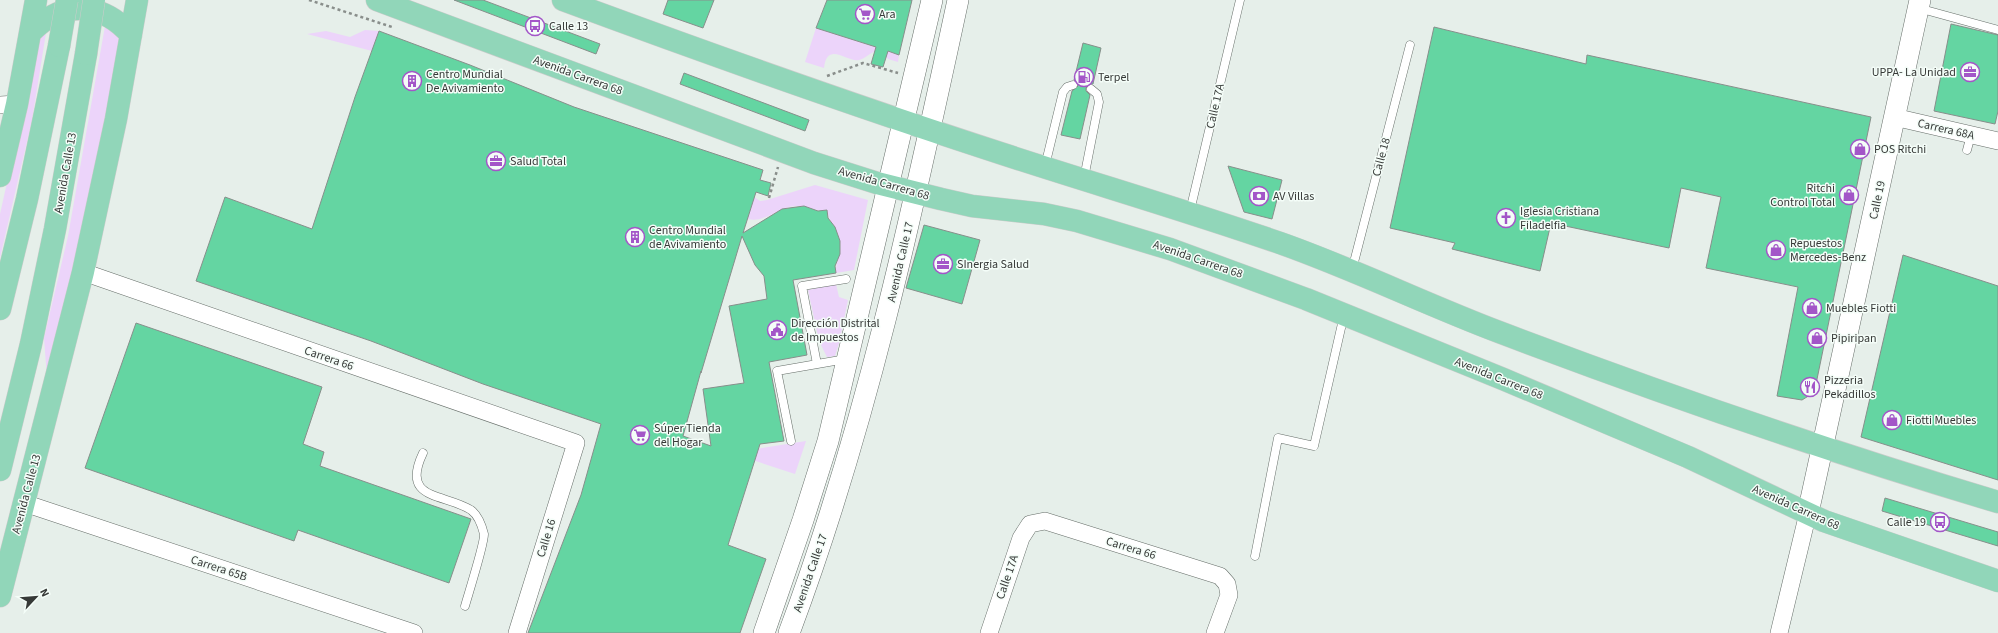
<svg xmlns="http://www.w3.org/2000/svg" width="1998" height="633" font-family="'Source Sans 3',sans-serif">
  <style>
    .green { fill: #ecd4fa }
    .building { fill: #64d5a2; stroke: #878f8b; fill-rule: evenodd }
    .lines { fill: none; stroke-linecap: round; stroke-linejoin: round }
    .service-casing { stroke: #666e69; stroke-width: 9 }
    .minor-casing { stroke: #666e69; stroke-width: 18 }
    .tertiary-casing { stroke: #666e69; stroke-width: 22 }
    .primary-casing { stroke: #cbcccb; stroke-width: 23 }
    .path { stroke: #898e8b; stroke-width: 2.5; stroke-dasharray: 3 3; stroke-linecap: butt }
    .service { stroke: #fff; stroke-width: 8 }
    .minor { stroke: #fff; stroke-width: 17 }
    .tertiary { stroke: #fff; stroke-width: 21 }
    .primary { stroke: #91d6b9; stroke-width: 22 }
    .primary-bridge-casing { stroke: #cbcccb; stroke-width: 23; stroke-linecap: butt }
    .primary-bridge { stroke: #91d6b9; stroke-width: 22 }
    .labels { text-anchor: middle; stroke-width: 3; stroke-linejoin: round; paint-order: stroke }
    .poi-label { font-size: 12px; fill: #363937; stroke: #f4fdf8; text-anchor: start }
    .street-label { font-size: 12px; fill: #363937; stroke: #f4fdf8 }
  </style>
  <rect width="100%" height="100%" fill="#e6efea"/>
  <path class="green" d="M105 26 123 35 91 192 47 378 44 338 68 236Z
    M816 28 899 55 898 62 888 59 882 51C870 50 869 57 859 60 848 63 827 40 824 68L805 62Z
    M365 30 379 31 372 51 307 34 326 31 350 37Z
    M46 33 32 120 0 258V214L40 34Z
    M815 185 868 200 854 270 836 273C835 263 842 254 840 242 838 230 829 222 827 210 815 212 808 205 796 206 777 207 766 223 748 219L754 197 760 201 767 200Z
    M836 284 839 297 848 300 839 343 835 356 827 357 819 341 808 290Z
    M806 441 795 474 731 453Z"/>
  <path class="building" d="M454 0H483L600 44 596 54Z
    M668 0H714L703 28 663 14Z
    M827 0H912L899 55 888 51 883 67 871 64 876 47 816 28Z
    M1951 24 1998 35V111L1995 124 1934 111Z
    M1434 27 1586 64 1587 55 1871 117 1816 384 1810 395 1802 400 1777 396 1798 287 1706 268 1721 197 1681 188 1669 248 1551 223 1540 271 1452 249 1455 243 1390 228Z
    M379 31 470 65 574 107 763 170 760 180 771 183 768 196 756 192 743 233 782 209 804 206 818 211 827 210 828 218 835 227 840 241V254L835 266 836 273 793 280 807 355 769 362 784 441 760 444 728 545 766 559 740 633H528L581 495 601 424 483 384 371 341 196 281 225 197 312 229 355 97ZM742 236 755 265 764 276 767 299 729 306 744 383 703 389 711 446 683 436 701 371V373Z
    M1083 43 1101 48 1093 84H1089L1086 88V91L1090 95 1080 139 1061 135 1072 91 1078 86V83L1074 80Z
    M684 73 809 120 805 131 680 84Z
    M1228 166 1282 180 1272 219 1244 212Z
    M924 225 980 240 962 304 906 288Z
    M1903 255 1998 286V480L1861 437Z
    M136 323 322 387 303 444 324 452 320 466 471 519 449 583 298 530 294 541 85 468Z
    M1885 498 1998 532V546L1882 511Z"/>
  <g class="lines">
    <g class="service-casing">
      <path id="service" d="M1918 8 1998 30
        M1967 150 1971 135
        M1045 166 1063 92 1067 87 1073 85
        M1084 178 1099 102 1097 94 1091 89
        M1190 211 1240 0
        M1352 270 1410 45
        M817 364 802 286 846 279
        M791 441 777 371 846 359
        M423 453C400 501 444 493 471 510 478 515 482 526 484 534 485 542 468 595 465 606
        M1255 556 1278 438 1314 446 1344 315"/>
    </g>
    <g class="minor-casing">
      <path id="minor" d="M0 105 17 104
        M1894 117 1998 141
        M83 272 576 443 517 633
        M24 503 414 633
        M989 633 1021 538 1030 524 1045 521 1220 576 1227 584 1229 595 1215 633
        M1779 633 1808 513"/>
    </g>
    <g class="tertiary-casing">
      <path id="tertiary" d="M1808 513 1920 0
        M764 633 803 520 828 441 932 0
        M789 633C866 428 912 214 958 0"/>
    </g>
    <g class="primary-casing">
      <path id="primary" d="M377 0 814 163 877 183 941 199 972 206 1044 214 1077 221 1170 249 1306 299 1503 379 1688 457 1824 521 1998 581
        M563 0C709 54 855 106 1003 154 1095 184 1188 211 1280 243 1354 269 1425 304 1499 332 1663 394 1830 452 1998 502
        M32 31C63 0 102 2 131 35
        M0 176 17 104 36 0
        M0 309 27 199 59 46
        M0 470 31 344 55 229 86 54
        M0 596 83 272 116 119 137 0"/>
    </g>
    <path class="path" d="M309 0 392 27
      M827 76 863 63 898 73
      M769 198 778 167"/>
    <use href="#service" class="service"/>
    <use href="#minor" class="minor"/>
    <use href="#tertiary" class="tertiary"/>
    <use href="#primary" class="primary"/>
    <g class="primary-bridge-casing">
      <path id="primary-bridge" d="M59 46 67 0
        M86 54 94 0"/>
    </g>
    <use href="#primary-bridge" class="primary-bridge"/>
  </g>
  <defs>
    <g id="supermarket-ring" transform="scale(1)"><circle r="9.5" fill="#f4fdf8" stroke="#a356c8" stroke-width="1.5"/><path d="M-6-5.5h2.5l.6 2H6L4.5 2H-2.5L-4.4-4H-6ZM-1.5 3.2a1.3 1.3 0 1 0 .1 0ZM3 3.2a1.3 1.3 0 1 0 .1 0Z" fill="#a356c8"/></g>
    <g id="bus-ring" transform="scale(1)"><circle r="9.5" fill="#f4fdf8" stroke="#a356c8" stroke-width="1.5"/><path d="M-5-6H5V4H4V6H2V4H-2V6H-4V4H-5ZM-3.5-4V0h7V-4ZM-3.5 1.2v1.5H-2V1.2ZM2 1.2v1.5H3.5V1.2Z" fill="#a356c8"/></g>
    <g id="office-ring" transform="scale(1)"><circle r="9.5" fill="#f4fdf8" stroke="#a356c8" stroke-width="1.5"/><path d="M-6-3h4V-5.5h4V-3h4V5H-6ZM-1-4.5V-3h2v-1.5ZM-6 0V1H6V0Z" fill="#a356c8"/></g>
    <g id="fuel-ring" transform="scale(1)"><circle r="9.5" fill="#f4fdf8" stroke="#a356c8" stroke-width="1.5"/><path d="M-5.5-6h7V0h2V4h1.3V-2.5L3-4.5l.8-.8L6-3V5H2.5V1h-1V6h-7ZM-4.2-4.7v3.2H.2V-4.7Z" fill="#a356c8"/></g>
    <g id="building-ring" transform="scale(1)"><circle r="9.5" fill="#f4fdf8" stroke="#a356c8" stroke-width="1.5"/><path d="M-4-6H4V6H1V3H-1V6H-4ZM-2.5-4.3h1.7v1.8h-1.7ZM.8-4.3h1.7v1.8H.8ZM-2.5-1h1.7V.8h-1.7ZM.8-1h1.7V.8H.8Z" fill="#a356c8"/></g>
    <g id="shop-ring" transform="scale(1)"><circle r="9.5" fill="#f4fdf8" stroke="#a356c8" stroke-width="1.5"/><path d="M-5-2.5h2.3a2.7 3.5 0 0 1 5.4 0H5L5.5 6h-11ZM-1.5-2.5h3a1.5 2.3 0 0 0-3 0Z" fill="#a356c8"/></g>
    <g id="bank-ring" transform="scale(1)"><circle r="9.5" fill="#f4fdf8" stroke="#a356c8" stroke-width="1.5"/><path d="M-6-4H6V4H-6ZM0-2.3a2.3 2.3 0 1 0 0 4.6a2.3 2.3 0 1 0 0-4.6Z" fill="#a356c8"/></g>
    <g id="church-ring" transform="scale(1)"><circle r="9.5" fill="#f4fdf8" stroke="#a356c8" stroke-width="1.5"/><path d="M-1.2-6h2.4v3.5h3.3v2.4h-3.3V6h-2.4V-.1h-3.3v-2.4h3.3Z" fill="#a356c8"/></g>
    <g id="civic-ring" transform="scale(1)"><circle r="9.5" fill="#f4fdf8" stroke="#a356c8" stroke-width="1.5"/><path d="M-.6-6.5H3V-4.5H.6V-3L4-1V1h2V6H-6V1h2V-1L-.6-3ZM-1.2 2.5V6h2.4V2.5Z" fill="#a356c8"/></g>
    <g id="restaurant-ring" transform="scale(1)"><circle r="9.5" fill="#f4fdf8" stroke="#a356c8" stroke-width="1.5"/><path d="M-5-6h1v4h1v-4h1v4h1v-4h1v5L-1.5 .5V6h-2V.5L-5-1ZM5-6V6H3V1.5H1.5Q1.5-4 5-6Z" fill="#a356c8"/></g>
  </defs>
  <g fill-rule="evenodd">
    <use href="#supermarket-ring" x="865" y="14"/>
    <use href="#bus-ring" x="535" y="26"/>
    <use href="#office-ring" x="1970" y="72"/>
    <use href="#fuel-ring" x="1084" y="77"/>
    <use href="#building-ring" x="412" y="81"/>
    <use href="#shop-ring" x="1860" y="149"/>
    <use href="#office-ring" x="496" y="161"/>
    <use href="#shop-ring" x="1849" y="195"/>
    <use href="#bank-ring" x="1259" y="196"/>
    <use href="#church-ring" x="1506" y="218"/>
    <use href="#building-ring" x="635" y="237"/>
    <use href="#shop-ring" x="1776" y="250"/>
    <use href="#office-ring" x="943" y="264"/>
    <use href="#shop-ring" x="1812" y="308"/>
    <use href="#civic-ring" x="777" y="330"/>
    <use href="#shop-ring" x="1817" y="338"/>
    <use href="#restaurant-ring" x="1810" y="387"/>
    <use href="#shop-ring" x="1892" y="420"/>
    <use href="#supermarket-ring" x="640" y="435"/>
    <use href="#bus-ring" x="1940" y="522"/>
  </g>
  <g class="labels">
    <g class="poi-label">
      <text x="879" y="18">Ara</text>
      <text x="549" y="30">Calle 13</text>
      <text x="1956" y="76" text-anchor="end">UPPA- La Unidad</text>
      <text x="426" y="78">Centro Mundial<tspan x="426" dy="14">De Avivamiento</tspan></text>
      <text x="1098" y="81">Terpel</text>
      <text x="1874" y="153">POS Ritchi</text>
      <text x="510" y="165">Salud Total</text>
      <text x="1835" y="192" text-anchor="end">Ritchi<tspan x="1835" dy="14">Control Total</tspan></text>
      <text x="1273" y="200">AV Villas</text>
      <text x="1520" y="215">Iglesia Cristiana<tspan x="1520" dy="14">Filadelfia</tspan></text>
      <text x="649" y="234">Centro Mundial<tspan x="649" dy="14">de Avivamiento</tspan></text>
      <text x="1790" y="247">Repuestos<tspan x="1790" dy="14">Mercedes-Benz</tspan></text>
      <text x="957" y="268">SInergia Salud</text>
      <text x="1826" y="312">Muebles Fiotti</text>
      <text x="791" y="327">Dirección Distrital<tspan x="791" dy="14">de Impuestos</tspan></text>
      <text x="1831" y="342">Pipiripan</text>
      <text x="1824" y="384">Pizzeria<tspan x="1824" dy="14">Pekadillos</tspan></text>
      <text x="1906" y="424">Fiotti Muebles</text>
      <text x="654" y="432">Súper Tienda<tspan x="654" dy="14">del Hogar</tspan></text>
      <text x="1926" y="526" text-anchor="end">Calle 19</text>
    </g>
    <g class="street-label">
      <text transform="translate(578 75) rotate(20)" y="4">Avenida Carrera 68</text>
      <text transform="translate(1215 106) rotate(-77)" y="4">Calle 17A</text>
      <text transform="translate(1946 129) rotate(13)" y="4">Carrera 68A</text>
      <text transform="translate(1381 157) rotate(-75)" y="4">Calle 18</text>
      <text transform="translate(65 173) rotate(-80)" y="4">Avenida Calle 13</text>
      <text transform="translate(884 183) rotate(16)" y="4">Avenida Carrera 68</text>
      <text transform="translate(1877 200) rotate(-78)" y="4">Calle 19</text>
      <text transform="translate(1198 259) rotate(19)" y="4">Avenida Carrera 68</text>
      <text transform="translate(900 262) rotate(-77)" y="4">Avenida Calle 17</text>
      <text transform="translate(329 358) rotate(19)" y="4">Carrera 66</text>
      <text transform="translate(1499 378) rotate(22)" y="4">Avenida Carrera 68</text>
      <text transform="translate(26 494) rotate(-75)" y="4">Avenida Calle 13</text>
      <text transform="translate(1796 507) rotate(24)" y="4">Avenida Carrera 68</text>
      <text transform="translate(546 538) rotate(-73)" y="4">Calle 16</text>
      <text transform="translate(1131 548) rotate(17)" y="4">Carrera 66</text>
      <text transform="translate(219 568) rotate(18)" y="4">Carrera 65B</text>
      <text transform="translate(810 573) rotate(-71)" y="4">Avenida Calle 17</text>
      <text transform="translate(1007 577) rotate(-71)" y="4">Calle 17A</text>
    </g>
  </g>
  <g transform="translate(36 597) rotate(64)" stroke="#f4fdf8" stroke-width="3" paint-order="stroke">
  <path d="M0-3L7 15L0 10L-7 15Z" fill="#363937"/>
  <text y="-6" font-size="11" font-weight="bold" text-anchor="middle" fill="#363937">N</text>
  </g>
</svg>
